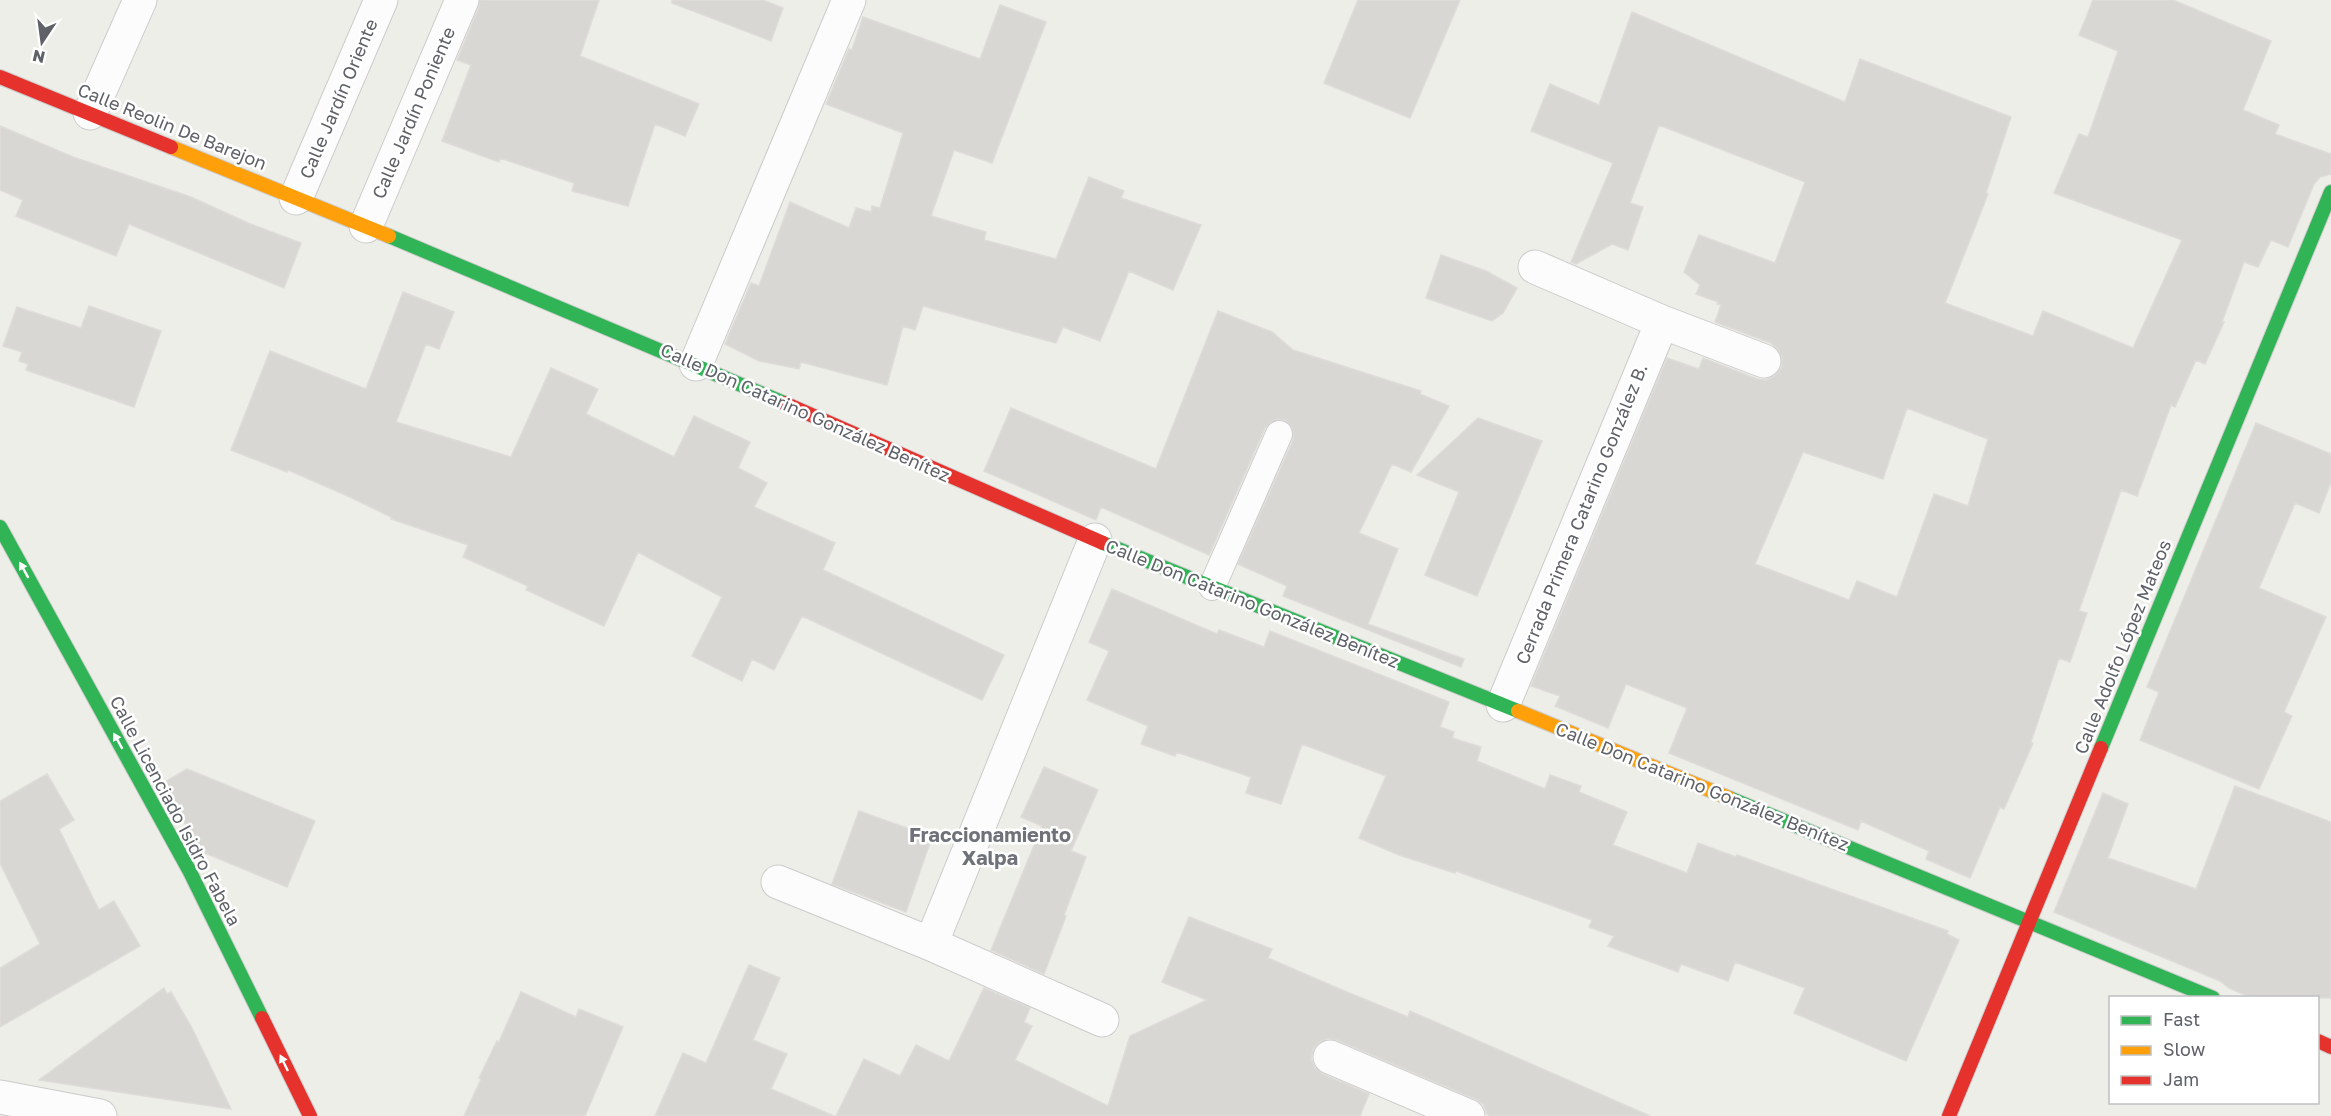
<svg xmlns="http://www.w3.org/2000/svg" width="2331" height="1116" font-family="'Golos Text',sans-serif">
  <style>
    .building { fill: #d8d7d4; stroke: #dedcd8; stroke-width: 1.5; fill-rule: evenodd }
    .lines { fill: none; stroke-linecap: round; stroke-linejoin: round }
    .lane-casing { stroke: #cbcbcb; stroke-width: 28 }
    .street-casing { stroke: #cbcbcb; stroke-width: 35 }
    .fast-casing { stroke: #ccc; stroke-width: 16 }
    .slow-casing { stroke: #ccc; stroke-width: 16 }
    .jam-casing { stroke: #ccc; stroke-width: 16 }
    .lane { stroke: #fcfcfc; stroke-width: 26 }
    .street { stroke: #fcfcfc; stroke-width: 33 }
    .fast { stroke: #30b455; stroke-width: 14 }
    .slow { stroke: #ff9f0a; stroke-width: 14 }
    .jam { stroke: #e5322d; stroke-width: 14 }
    .oneway { fill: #fff }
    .labels { text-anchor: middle; stroke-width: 5; stroke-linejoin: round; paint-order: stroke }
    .street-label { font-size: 18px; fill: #5e6167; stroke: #fff }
    .neighbourhood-label { font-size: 20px; font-weight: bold; fill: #6f7379; stroke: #fff }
  </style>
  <rect width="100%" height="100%" fill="#eeeee9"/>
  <path class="building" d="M480 0H599L580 56 699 104 685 136 655 124 628 206 572 191 574 183 500 158 499 162 442 141 471 65 457 60 479 7Z
    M672 0H763L783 8 771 41 672 3Z
    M1358 0H1460L1410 118 1324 83Z
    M2093 0H2173L2271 41 2243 110 2279 125 2275 134 2331 154V174L2320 177 2314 184 2288 247 2271 240 2258 267 2244 262 2222 322H2224L2205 364 2196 360 2175 407 2171 405 2137 496 2121 490 2079 611 2087 613 2070 662 2059 658 2031 742 2033 743 2004 809 2000 807 1970 878 1926 859 1929 851 1861 821 1858 830 1669 753 1687 708 1626 684 1608 728 1555 706 1560 696 1531 686 1667 358 1699 369 1703 358 1757 379 1766 380 1775 376 1782 367V357L1778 349 1771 343 1715 322 1721 305 1717 304 1718 302 1696 294 1700 285 1684 272 1699 235 1775 263 1805 182 1659 125 1630 203 1643 207 1628 250 1612 244 1576 264 1571 262 1613 163 1531 131 1550 84 1599 105 1632 12 1845 102 1860 59 2011 117 1986 193 1988 194 1945 303 2033 336 2043 311 2133 348 2182 240 2054 193 2079 134 2088 137 2118 51 2079 35ZM1907 408 1988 439 1968 506 1934 494 1897 597 1857 581 1849 600 1755 564 1803 452 1883 479Z
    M1000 5 1046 22 992 163 954 150 931 216 986 232 984 240 1056 259 1089 177 1124 191 1121 198 1201 225 1173 290 1129 271 1100 341 1063 327 1056 343 923 306 915 330 903 326 887 385 801 362 799 369 759 361 725 344 751 283 759 286 790 202 849 228 856 208 871 212 872 206 880 208 903 133 826 104 849 49 852 50 863 17 980 59Z
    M0 126 73 157 191 197 248 223 301 243 284 288 129 224 116 256 16 216 23 200 0 190Z
    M1441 255 1486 271 1517 288 1503 313 1492 321 1426 298Z
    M403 292 454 312 439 349 426 344 396 422 511 457 551 368 598 389 586 414 674 457 694 416 750 442 738 468 767 483 754 507 835 543 823 570 1004 655 982 700 802 616 774 670 752 659 742 681 692 656 722 597 638 552 604 626 526 590 528 586 463 557 468 545 391 519V517L350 497 288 470 287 472 231 450 270 351 366 389Z
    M89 306 161 331 134 407 26 370 28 364 19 361 22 352 3 346 17 307 81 328Z
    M1218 311 1272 332 1293 350 1421 391 1420 394 1449 406 1411 472 1392 464 1359 533 1398 549 1368 624 1464 659 1461 667 1283 596 1287 586 1238 564 1293 440 1294 433 1291 426 1284 420 1278 419 1271 422 1265 428 1209 555 1101 507 1096 520 984 471 1011 408 1156 469Z
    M1478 418 1542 441 1477 596 1425 575 1459 492 1417 475Z
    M2256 423 2331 454V482L2319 513 2295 503 2259 588 2326 617 2284 712 2292 716 2259 789 2140 740 2159 692 2147 687Z
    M1112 589 1217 634 1219 630 1264 647 1270 631 1449 702 1440 727 1454 732 1452 738 1481 747 1477 761 1545 789 1550 775 1581 786 1579 792 1627 812 1613 845 1687 873 1698 843 1736 857 1737 855 1948 931 1947 934 1959 940 1906 1061 1794 1013 1805 988 1735 962 1728 981 1681 964 1678 972 1608 946 1614 936 1589 927 1592 920 1456 871 1455 873 1399 855 1359 838 1386 776 1302 744 1281 804 1246 793 1251 777 1176 752 1175 756 1141 744 1148 726 1087 700 1109 651 1089 642Z
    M1044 767 1098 790 1071 851 1086 857 1064 915 1066 916 1044 974 991 950 1042 826 1021 817Z
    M187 769 315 821 287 887 200 851 163 783Z
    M47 774 74 820 59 829 99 910 114 901 140 946 0 1027V968L40 944 0 863V801Z
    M2235 786 2331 822V998H2252L2229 988 2220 981 2054 912 2103 793 2128 804 2108 858 2196 889Z
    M859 811 932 837 906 912 832 884Z
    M1189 917 1272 949 1268 958 1342 990 1408 1017 1410 1011 1650 1116H1490L1487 1114 1483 1104 1475 1099 1337 1040 1328 1038 1319 1042 1313 1049 1311 1059 1315 1068 1323 1074 1369 1094 1360 1116H836L864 1059 900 1076 916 1045 949 1061 984 988 1030 1008 1024 1022 1032 1026 1015 1060 1108 1106 1130 1036 1207 1000 1162 982Z
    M749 965 780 978 753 1040 787 1054 771 1089 834 1116H655L683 1053 706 1063Z
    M164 988 167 994 171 992 192 1028 231 1109 39 1080Z
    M521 992 576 1017 579 1009 623 1027 585 1116H464L481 1079 479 1078 497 1041 499 1042Z"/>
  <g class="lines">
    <g class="lane-casing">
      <path id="lane" d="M1212 587 1279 434"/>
    </g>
    <g class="street-casing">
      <path id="street" d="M90 113 140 0
        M296 198 381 0
        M366 226 462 0
        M1535 267 1662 322 1764 361
        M696 364 849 0
        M1503 705 1662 322
        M778 882 931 944 1102 1020
        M931 944 1095 540
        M1330 1057 1468 1116
        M0 1097 100 1116"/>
    </g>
    <g class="fast-casing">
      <path id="fast" d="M389 236 784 403
        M0 527 189 870 262 1018
        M1103 543 1518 711
        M2101 748 2331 192
        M1729 798 2213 998"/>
    </g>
    <g class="slow-casing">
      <path id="slow" d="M171 147 389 236
        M1518 711 1729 798"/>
    </g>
    <g class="jam-casing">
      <path id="jam" d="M0 77 171 147
        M784 403 1103 543
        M262 1018 310 1116
        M2318 1041 2331 1047
        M1949 1116 2101 748"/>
    </g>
    <use href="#lane" class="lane"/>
    <use href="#street" class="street"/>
    <use href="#fast" class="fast"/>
    <use href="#slow" class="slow"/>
    <use href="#jam" class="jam"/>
  </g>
  <defs><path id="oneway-solid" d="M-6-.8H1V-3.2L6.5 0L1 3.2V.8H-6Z" transform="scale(1.5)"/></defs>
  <g class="oneway">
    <use href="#oneway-solid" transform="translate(24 570) rotate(-119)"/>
    <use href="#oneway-solid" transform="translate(118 741) rotate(-119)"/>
    <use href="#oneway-solid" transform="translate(284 1063) rotate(-116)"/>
  </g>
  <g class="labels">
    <g class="street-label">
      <text transform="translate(339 99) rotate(-67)" y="6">Calle Jardín Oriente</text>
      <text transform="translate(414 113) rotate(-67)" y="6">Calle Jardín Poniente</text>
      <text transform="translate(172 127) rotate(22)" y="6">Calle Reolin De Barejon</text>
      <text transform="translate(805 413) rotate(24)" y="6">Calle Don Catarino González Benítez</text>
      <text transform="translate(1582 514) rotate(-68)" y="6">Cerrada Primera Catarino González B.</text>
      <text transform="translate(1252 604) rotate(22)" y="6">Calle Don Catarino González Benítez</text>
      <text transform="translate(2123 647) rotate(-68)" y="6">Calle Adolfo López Mateos</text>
      <text transform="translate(1702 787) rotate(22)" y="6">Calle Don Catarino González Benítez</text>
      <text transform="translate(175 811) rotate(62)" y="6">Calle Licenciado Isidro Fabela</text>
    </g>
    <g class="neighbourhood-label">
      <text x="990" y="842">Fraccionamiento<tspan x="990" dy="23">Xalpa</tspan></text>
    </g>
  </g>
  <rect x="2109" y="996" width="210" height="108" fill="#ffffff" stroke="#bfc0c2" stroke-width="1.5"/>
  <rect x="2121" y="1016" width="30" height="9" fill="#30b455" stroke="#bfc0c2" stroke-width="1.5"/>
  <text x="2163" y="1026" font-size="18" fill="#5e6167">Fast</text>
  <rect x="2121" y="1046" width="30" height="9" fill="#ff9f0a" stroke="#bfc0c2" stroke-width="1.5"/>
  <text x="2163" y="1056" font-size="18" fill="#5e6167">Slow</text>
  <rect x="2121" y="1076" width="30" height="9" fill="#e5322d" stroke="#bfc0c2" stroke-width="1.5"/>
  <text x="2163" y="1086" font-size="18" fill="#5e6167">Jam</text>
  <g transform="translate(42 42) rotate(193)" stroke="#ffffff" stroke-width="4.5" paint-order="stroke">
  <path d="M0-4.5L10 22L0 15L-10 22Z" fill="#5e6167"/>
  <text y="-9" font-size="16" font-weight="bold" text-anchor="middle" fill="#5e6167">N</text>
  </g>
</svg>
